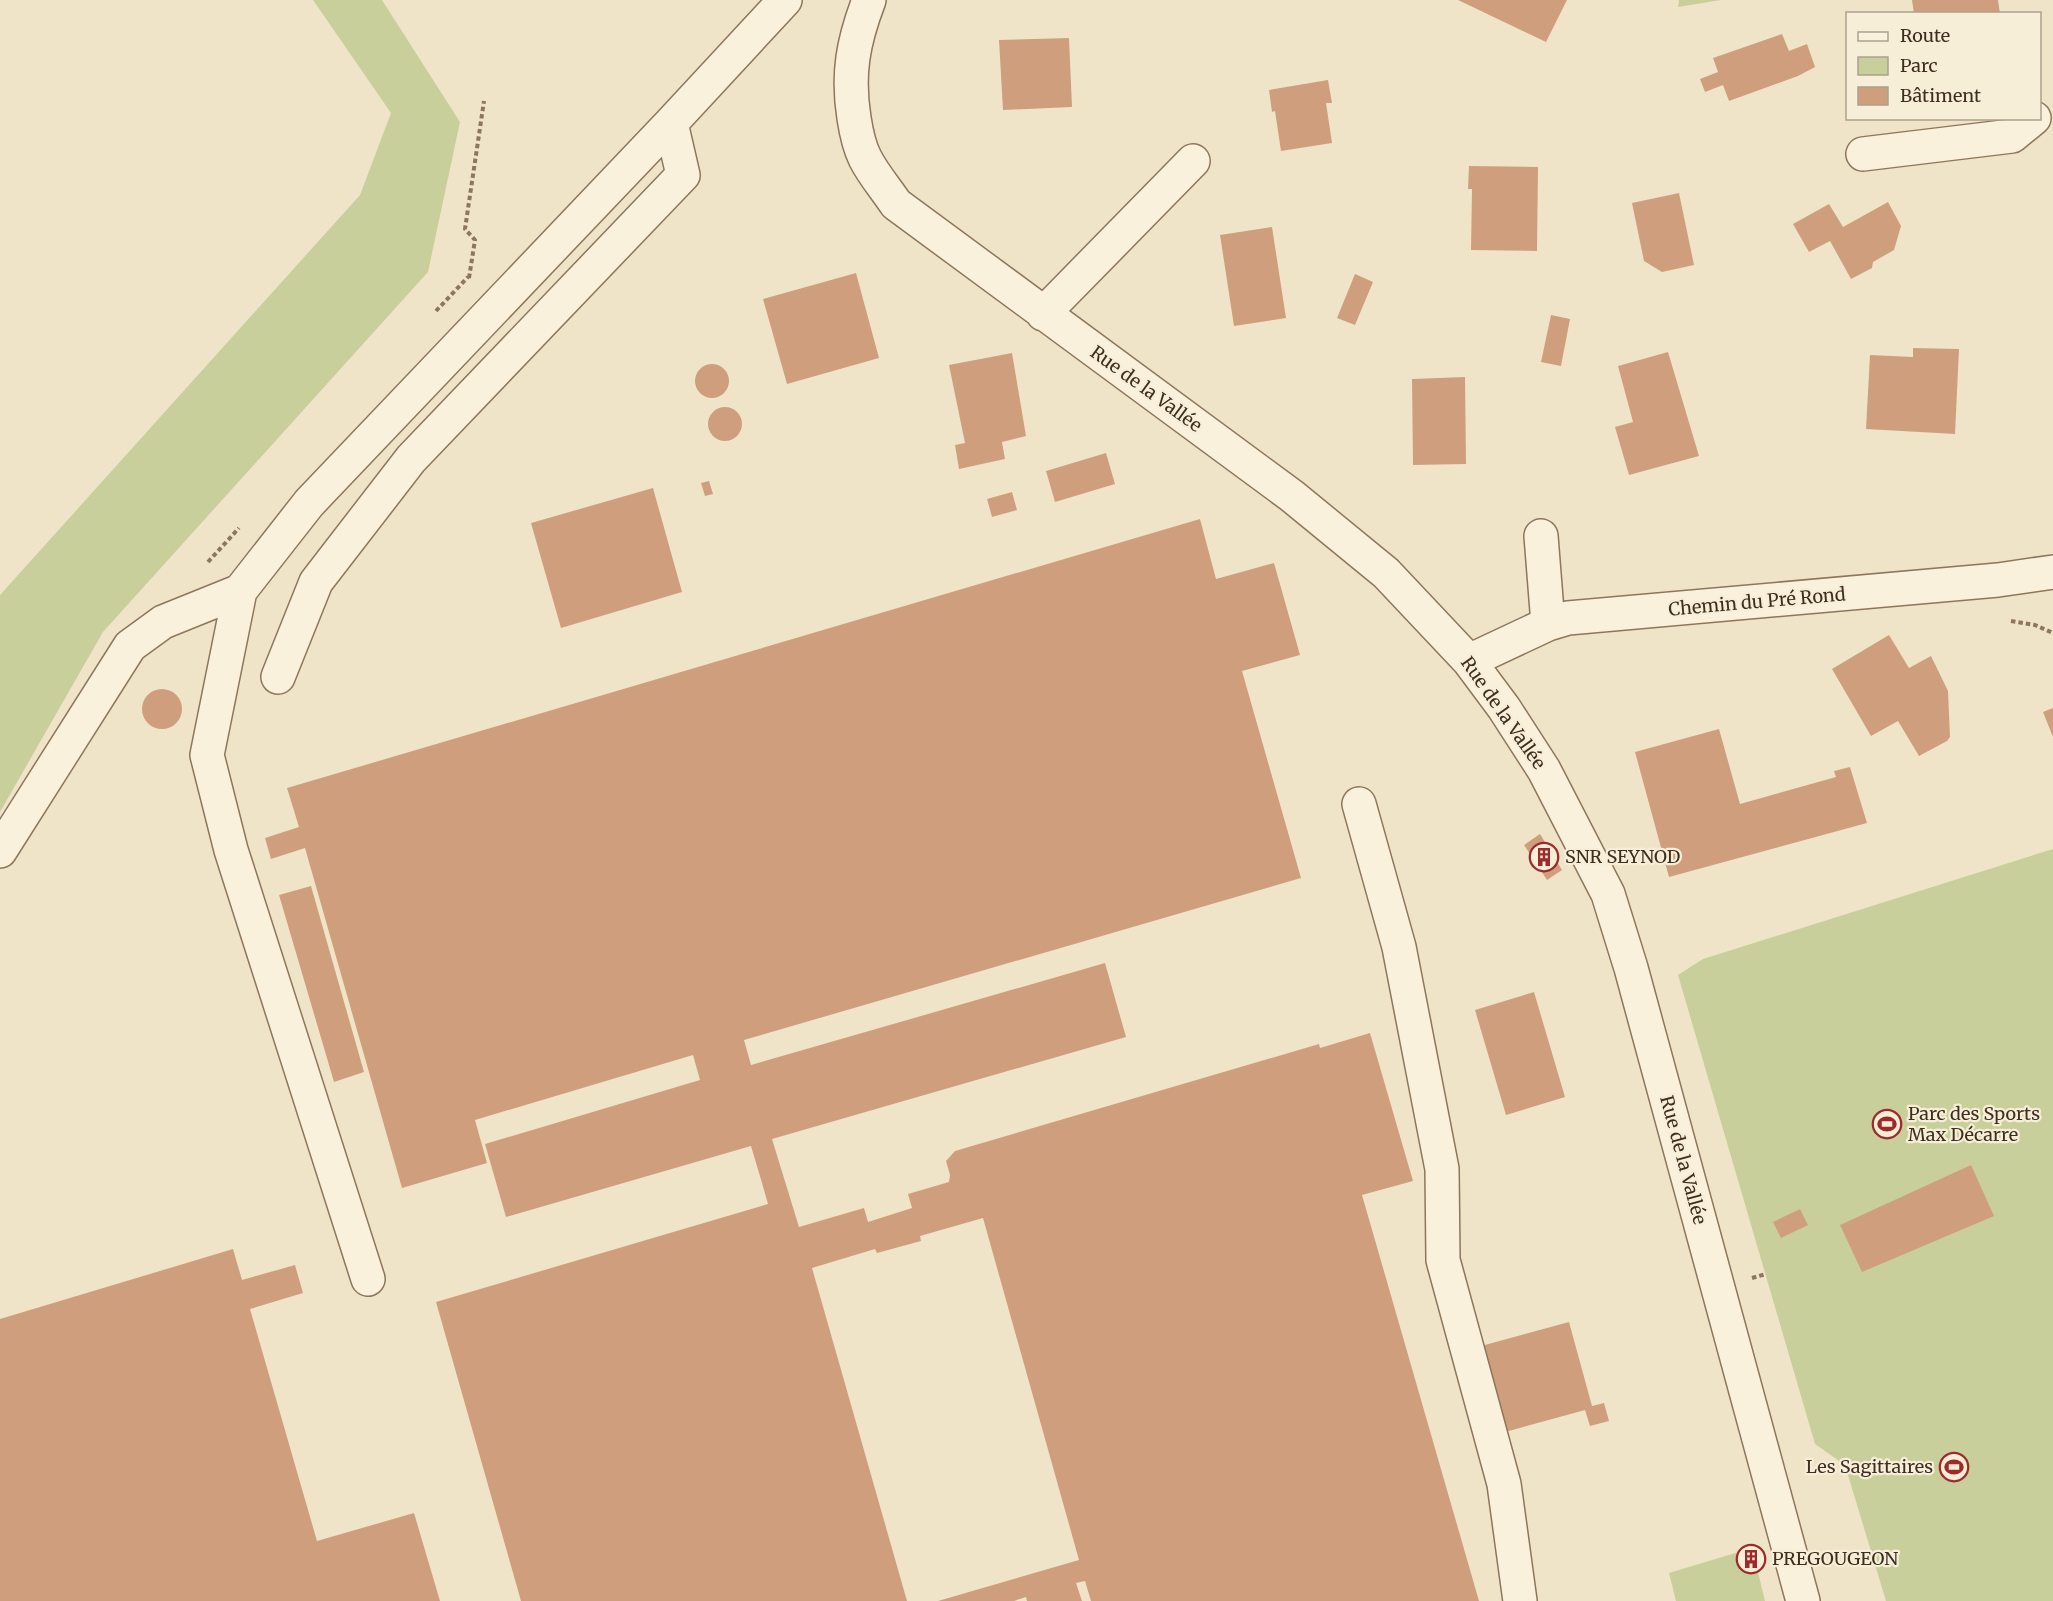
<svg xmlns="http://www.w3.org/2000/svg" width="2053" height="1601" font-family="Merriweather,serif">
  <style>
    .green { fill: #c9cf9b }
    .building { fill: #cf9f7d }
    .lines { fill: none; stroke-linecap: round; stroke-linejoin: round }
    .minor-casing { stroke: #8d765c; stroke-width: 36 }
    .path { stroke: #8d765c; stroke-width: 4; stroke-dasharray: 4.5 3; stroke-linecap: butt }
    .minor { stroke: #faf1dc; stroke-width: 33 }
    .labels { text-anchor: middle; stroke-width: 4.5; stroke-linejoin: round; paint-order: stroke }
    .street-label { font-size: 18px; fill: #3d2e20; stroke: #f7eed8 }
    .poi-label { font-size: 18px; fill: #3d2e20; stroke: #f7eed8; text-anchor: start }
  </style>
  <rect width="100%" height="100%" fill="#f0e4c8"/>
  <path class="green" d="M313 0H382L460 122 428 272 103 632 0 812V595L360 195 391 113Z
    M1679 0H1721L1678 7Z
    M2053 849V1601H1886L1845 1465 1815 1444 1678 975 1703 959Z
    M1752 1548 1765 1601H1676L1669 1573Z"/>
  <path class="building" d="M1458 0H1567L1546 42Z
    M1912 0H1998L2000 14H1914Z
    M1782 34 1789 51 1807 44 1815 67 1798 76 1729 101 1723 85 1705 92 1700 79 1718 72 1713 58Z
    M1069 38 1072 107 1003 110 999 40Z
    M1328 80 1332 103H1326L1332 143 1281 151 1275 111 1272 112 1269 90Z
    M1469 166 1538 167 1537 251 1471 250 1472 189H1468Z
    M1679 193 1694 265 1662 272 1644 261 1632 203Z
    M1888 202 1901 226 1894 250 1873 262 1872 268 1851 279 1830 241 1809 252 1793 224 1829 204 1843 227Z
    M1272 227 1286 318 1234 326 1220 235Z
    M856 273 879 358 787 384 763 299Z
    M1355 274 1373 282 1355 325 1337 318Z
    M1551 315 1570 319 1561 366 1541 362Z
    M1913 348 1959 349 1955 434 1866 429 1870 355 1913 357Z
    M1668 352 1699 456 1629 475 1615 427 1633 422 1618 366Z
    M1012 353 1026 436 1002 442 1005 459 959 469 955 445 965 443 949 365Z
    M695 381a17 17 0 1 1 34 0a17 17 0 1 1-34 0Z
    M1465 377 1466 464 1413 465 1412 379Z
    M708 424a17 17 0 1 1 34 0a17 17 0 1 1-34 0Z
    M1106 453 1115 484 1055 502 1046 471Z
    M709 481 713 494 705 496 701 483Z
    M653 488 682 592 561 628 531 523Z
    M1012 492 1017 510 992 517 987 499Z
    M1200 519 1216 579 1274 563 1300 655 1242 671 1301 878 744 1040 751 1065 1105 963 1126 1037 772 1139 799 1227 864 1208 868 1222 912 1208 908 1194 949 1182 950 1175 946 1161 955 1151 1319 1044 1320 1048 1370 1033 1413 1181 1362 1195 1479 1601H1091L1085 1581 1076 1583 1082 1601H1027L1026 1597 1014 1601H938L1079 1560 983 1218 920 1236 921 1241 877 1253 875 1249 812 1268 907 1601H521L436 1302 768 1204 762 1183 751 1146 506 1217 485 1144 700 1080 693 1055 475 1120 487 1163 402 1188 305 848 271 859 265 838 299 827 287 788Z
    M1889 635 1909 668 1931 656 1948 691 1950 737 1947 741 1919 756 1898 721 1871 736 1832 669Z
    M142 709a20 20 0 1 1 40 0a20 20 0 1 1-40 0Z
    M2053 708V737L2043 712Z
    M1719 729 1740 804 1836 777 1834 771 1850 767 1867 823 1669 877 1635 752Z
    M1540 834 1562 870 1547 880 1524 845Z
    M311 886 364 1072 334 1082 279 895Z
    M1534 992 1565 1097 1506 1115 1475 1010Z
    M1971 1165 1994 1216 1862 1272 1840 1225Z
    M1800 1209 1808 1225 1781 1238 1773 1222Z
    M233 1249 242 1280 295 1265 303 1293 250 1309 317 1541 414 1513 440 1601H0V1319Z
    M1569 1322 1592 1406 1604 1403 1609 1421 1590 1426 1585 1410 1505 1432 1481 1346Z
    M1754 1552 1757 1565 1749 1567 1745 1554Z"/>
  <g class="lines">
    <g class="minor-casing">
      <path id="minor" d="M869 0C853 42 847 74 854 118 856 131 859 146 865 158 873 174 886 189 896 204L1292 496 1386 573 1469 661 1504 708 1544 770 1608 894 1631 968 1803 1601
        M1863 154 2012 136 2034 118
        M1043 314 1193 161
        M1541 536 1548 624
        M1469 661 1548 624 1568 618 1998 580 2053 572
        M278 677 316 582 411 459 683 175 671 123
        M1359 804 1399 947 1442 1169 1443 1260 1504 1484 1520 1601
        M0 851 130 646 163 622 240 591
        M368 1279 231 850 207 755 240 591 309 503 671 123 785 0"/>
    </g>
    <path class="path" d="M469 278 475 240 465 229 484 101
      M436 311 468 277
      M208 562 239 528
      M2011 621 2035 625 2053 633
      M1752 1278 1766 1274"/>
    <use href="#minor" class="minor"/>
  </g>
  <defs>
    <g id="building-ring" transform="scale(1.5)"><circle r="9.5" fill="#f7eed8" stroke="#9e2a2b" stroke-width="1.5"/><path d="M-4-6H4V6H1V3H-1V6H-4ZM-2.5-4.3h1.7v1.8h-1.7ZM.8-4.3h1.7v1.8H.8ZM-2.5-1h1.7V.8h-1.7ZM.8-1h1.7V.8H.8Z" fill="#9e2a2b"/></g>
    <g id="stadium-ring" transform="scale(1.5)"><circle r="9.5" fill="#f7eed8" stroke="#9e2a2b" stroke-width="1.5"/><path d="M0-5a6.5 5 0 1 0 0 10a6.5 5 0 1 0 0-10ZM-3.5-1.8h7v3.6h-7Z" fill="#9e2a2b"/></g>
  </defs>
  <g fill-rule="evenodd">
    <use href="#building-ring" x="1544" y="857"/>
    <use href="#stadium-ring" x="1887" y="1124"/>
    <use href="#stadium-ring" x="1954" y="1467"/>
    <use href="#building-ring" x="1751" y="1559"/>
  </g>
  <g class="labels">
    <g class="street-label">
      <text transform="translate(1146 389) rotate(36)" y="6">Rue de la Vallée</text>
      <text transform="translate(1757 602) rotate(-5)" y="6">Chemin du Pré Rond</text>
      <text transform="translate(1503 713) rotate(55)" y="6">Rue de la Vallée</text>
      <text transform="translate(1683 1160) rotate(75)" y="6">Rue de la Vallée</text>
    </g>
    <g class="poi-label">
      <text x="1565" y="863">SNR SEYNOD</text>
      <text x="1908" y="1120">Parc des Sports<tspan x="1908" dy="21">Max Décarre</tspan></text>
      <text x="1933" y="1473" text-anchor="end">Les Sagittaires</text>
      <text x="1772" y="1565">PREGOUGEON</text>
    </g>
  </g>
  <rect x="1846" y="12" width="195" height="108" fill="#f7eed8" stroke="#ada18e" stroke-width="1.5"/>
  <rect x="1858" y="32" width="30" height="9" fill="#faf1dc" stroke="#ada18e" stroke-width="1.5"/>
  <text x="1900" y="42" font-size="18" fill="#3d2e20">Route</text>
  <rect x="1858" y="57" width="30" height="18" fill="#c9cf9b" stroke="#ada18e" stroke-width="1.5"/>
  <text x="1900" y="72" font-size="18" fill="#3d2e20">Parc</text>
  <rect x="1858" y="87" width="30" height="18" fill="#cf9f7d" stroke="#ada18e" stroke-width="1.5"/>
  <text x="1900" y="102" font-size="18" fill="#3d2e20">Bâtiment</text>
</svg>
